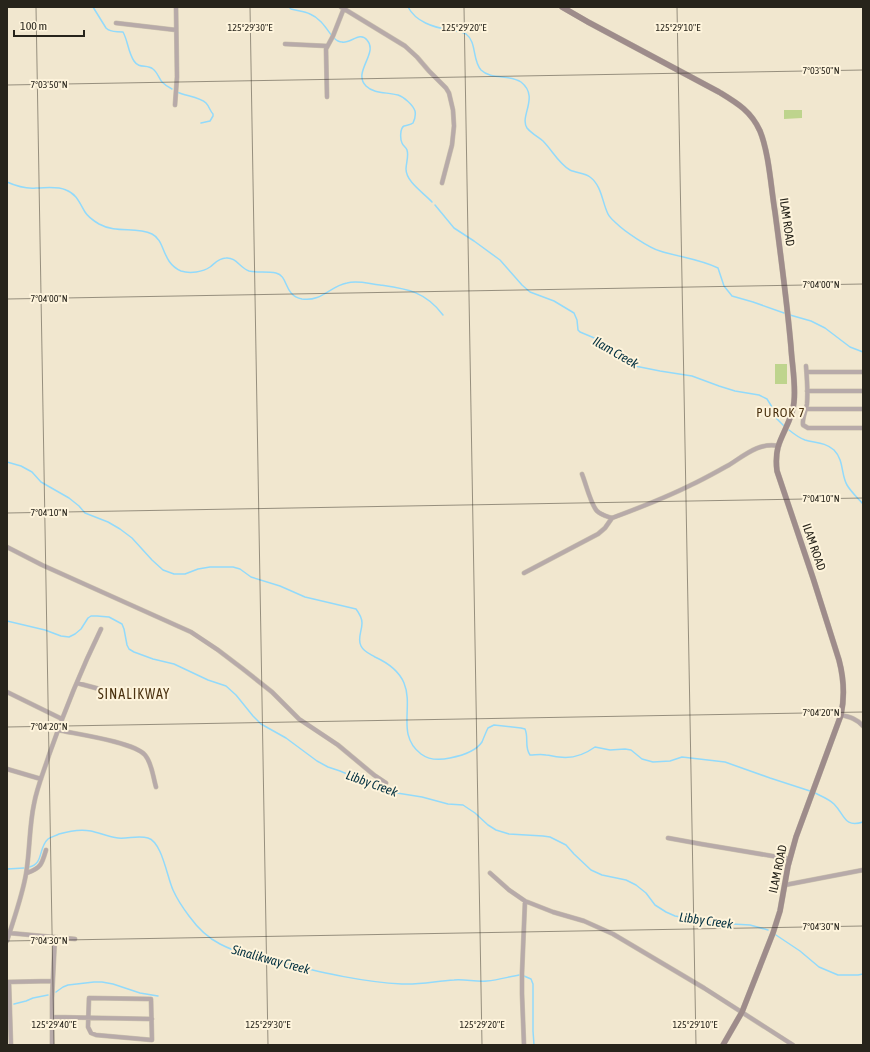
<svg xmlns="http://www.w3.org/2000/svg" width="870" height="1052" font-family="'Asap Condensed',sans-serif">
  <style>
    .park { fill: #bed48d }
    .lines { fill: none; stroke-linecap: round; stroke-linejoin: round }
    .stream { stroke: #92dafb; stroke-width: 1.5 }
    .street-casing { stroke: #cdc4af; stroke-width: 5 }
    .secondary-casing { stroke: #cdc4af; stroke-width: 6 }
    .street { stroke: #b7aaa9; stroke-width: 4 }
    .secondary { stroke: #9e8c8b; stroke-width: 5.5 }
    .ticks { fill: none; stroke: #27241b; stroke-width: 1; stroke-opacity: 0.45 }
    .labels { text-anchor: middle; stroke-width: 4; stroke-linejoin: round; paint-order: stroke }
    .street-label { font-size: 12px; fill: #27241b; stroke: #fef4dc }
    .water-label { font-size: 13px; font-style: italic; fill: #012f3f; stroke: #fef4dc }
    .neighbourhood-label { font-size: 13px; letter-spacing: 1px; fill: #4b3210; stroke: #fef4dc }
    .quarter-label { font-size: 14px; letter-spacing: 1px; fill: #4b3210; stroke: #fef4dc }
    .ticks-label { font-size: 10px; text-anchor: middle; fill: #27241b; stroke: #fef4dc; stroke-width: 4; stroke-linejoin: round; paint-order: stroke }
  </style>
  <rect width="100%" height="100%" fill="#f1e7cf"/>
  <path class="park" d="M784 110H802V118L784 119Z
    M775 364H787V384H775Z"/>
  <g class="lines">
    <path class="stream" d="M93 7 106 28C111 33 116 31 123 32 128 41 128 52 134 61 139 69 147 64 153 69 157 72 159 78 162 82 165 85 168 87 172 89
      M289 7 291 9C297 11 304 11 310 14 320 18 326 28 332 36
      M408 7C416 22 433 27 449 30 454 31 461 31 466 34 477 42 472 60 481 70 491 80 510 74 521 82 540 97 519 116 527 128 531 133 538 137 543 141 552 150 559 164 570 170 576 173 585 173 590 177 602 186 602 202 608 214 610 218 614 221 616 223 624 231 649 248 660 251 679 257 699 259 718 268L724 286 732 296 753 302 784 313
      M334 38C336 40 338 42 342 42 350 44 360 31 367 40 379 53 352 72 366 86 374 94 387 92 398 95 404 97 413 105 415 111 416 116 415 119 413 123 411 125 407 125 404 126 400 128 400 139 402 143 403 146 406 147 407 150 409 156 406 163 406 169 406 182 424 193 432 202
      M177 92C185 96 200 97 206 103 209 106 210 111 213 114V116L210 121 201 123
      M7 182C16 186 26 189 36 188 46 188 57 186 66 190 77 194 80 204 85 212 88 217 94 221 99 224 117 234 135 226 152 234 166 241 161 262 181 271 190 274 203 272 210 267 215 263 219 258 226 258 236 257 240 268 249 271 257 273 267 271 276 273 289 276 283 295 302 299 322 302 330 286 347 283 358 280 369 284 380 285 407 289 425 291 443 315
      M435 205 454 228 474 241 500 260 522 285 530 292 554 301 574 313 577 320 578 330 580 332 592 337 608 344 620 357 635 366 660 371 692 376 719 386 735 391 759 395 767 399 772 407 776 418 784 426
      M790 315 811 321 825 328 850 347 863 352
      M789 430C794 434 799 438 805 440 815 443 825 442 834 450 844 460 841 475 847 485 851 492 858 498 863 504
      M7 462 21 466 32 472 41 482 69 498 79 506 85 513 108 522 120 529 132 538 152 560 163 570 174 574H185L198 569 210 567H233L240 569 251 577 280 586 305 597 356 609C359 613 362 617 362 623 362 631 357 639 361 646 364 652 370 654 375 657 386 662 399 671 404 683 414 707 396 735 421 754 429 760 441 760 450 758 460 756 476 751 482 742 484 737 486 732 488 728L494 725 521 728 525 729C529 738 524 747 530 755 535 755 541 754 546 755 550 755 555 757 559 757 573 759 584 755 595 747L610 750 625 749 631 750 642 759 653 762 670 761 682 757 725 762 770 778 810 791
      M7 621 45 630 61 636 69 637 75 634 81 629 88 618 91 616H97L109 617 122 624 124 629 127 645 129 649 134 652 153 659 174 664 208 680 226 686 236 695 253 716 261 724 286 738 317 761 328 767 340 771 385 790 397 793 422 797 448 804 463 805 475 813 488 825 496 830 509 834 543 836 550 837 566 845 574 854 591 870 602 875 626 880 636 885 646 893 655 905 666 912 675 916 715 923 750 925 768 930
      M815 793C821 796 829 799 834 804 845 815 844 828 863 822
      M29 867C44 864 38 848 48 839 51 837 55 836 59 834 69 831 81 829 91 831 100 833 109 837 118 838 128 839 138 835 148 838 162 842 167 877 173 890 177 899 183 908 189 916 197 927 208 938 220 944 241 955 264 959 287 964 324 973 363 982 402 984 420 985 436 981 454 980 465 979 476 982 487 981 498 980 508 977 519 975
      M7 869 24 868
      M776 935 800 951 819 967 838 975H858L863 974
      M524 976 531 979 533 984V1031L534 1045
      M56 992 63 987 68 985 94 982H102L113 984 140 993 158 996
      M14 1004 26 1001 33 998 48 995
      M7 1008 8 1007"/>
    <g class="street-casing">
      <path id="street" d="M341 7 405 46 417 57 429 71 446 88 449 93 453 110 454 126 452 145 442 183
        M116 23 176 30
        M285 44 327 46
        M327 97 326 49 333 36 344 8
        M175 105 177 77 176 7
        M806 366C807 378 808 391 807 404 806 411 802 418 803 425L808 428H863
        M807 372H863
        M807 391H863
        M806 409H863
        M582 474C586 484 591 505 597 511 601 515 606 516 612 518 639 508 665 498 691 485 704 479 716 472 729 465 745 455 759 442 779 446
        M7 547 42 565 191 632 218 650 243 669 272 692 299 719 338 745 374 775 386 783
        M524 573 598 534 605 528 612 518
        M77 683 107 691
        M7 692 62 719
        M841 715C850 717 857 719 863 726
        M58 730C76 734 134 742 145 755 152 763 153 777 156 787
        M7 769 41 779
        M668 838 701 844 790 859
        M27 873C41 868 42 864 46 850
        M490 873 509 890 525 901 553 912 584 921 613 934 704 988 793 1045
        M785 885 863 870
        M9 933 75 939
        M7 941C14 918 22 897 26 874 30 851 29 827 34 804 37 787 44 771 49 755 64 712 81 670 101 629
        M7 982 52 981
        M9 982 11 1045
        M89 998 151 999 152 1040 96 1035 91 1033 88 1027Z
        M52 1017 152 1019
        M52 1045V998L55 937
        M524 1045 522 994V973L525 901"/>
    </g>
    <g class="secondary-casing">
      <path id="secondary" d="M562 7 588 22 719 92C737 103 751 111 760 131 769 153 771 188 775 212 781 257 787 302 791 347 792 365 796 384 794 402 793 418 783 431 778 447 776 455 776 463 777 471L813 578 839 660C844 679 845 696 841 715L796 837 788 866 780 911 773 933 742 1012 723 1045"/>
    </g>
    <use href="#street" class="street"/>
    <use href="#secondary" class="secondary"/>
  </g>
  <path class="ticks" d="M36 7 54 1045M250 7 268 1045M464 7 482 1045M677 7 696 1045M7 85 863 70M7 299 863 284M7 513 863 498M7 727 863 712M7 941 863 926"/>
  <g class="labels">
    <g class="street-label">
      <text transform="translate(787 222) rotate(82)" y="4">ILAM ROAD</text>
      <text transform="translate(814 547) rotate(71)" y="4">ILAM ROAD</text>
      <text transform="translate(778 869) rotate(-78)" y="4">ILAM ROAD</text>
    </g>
    <g class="water-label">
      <text transform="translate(616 352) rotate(30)" y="5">Ilam Creek</text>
      <text transform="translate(372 783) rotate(20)" y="5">Libby Creek</text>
      <text transform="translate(706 920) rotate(8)" y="5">Libby Creek</text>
      <text transform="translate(271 959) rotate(15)" y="5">Sinalikway Creek</text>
    </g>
    <g class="neighbourhood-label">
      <text x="781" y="417">PUROK 7</text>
    </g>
    <g class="quarter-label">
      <text x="134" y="699">SINALIKWAY</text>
    </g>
  </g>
  <g class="ticks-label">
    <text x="250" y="31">125°29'30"E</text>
    <text x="464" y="31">125°29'20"E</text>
    <text x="678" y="31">125°29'10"E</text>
    <text x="821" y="74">7°03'50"N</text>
    <text x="49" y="88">7°03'50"N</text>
    <text x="821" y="288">7°04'00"N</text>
    <text x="49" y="302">7°04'00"N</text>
    <text x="821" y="502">7°04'10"N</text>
    <text x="49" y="516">7°04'10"N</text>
    <text x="821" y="716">7°04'20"N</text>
    <text x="49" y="730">7°04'20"N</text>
    <text x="821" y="930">7°04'30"N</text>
    <text x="49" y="944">7°04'30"N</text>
    <text x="54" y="1028">125°29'40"E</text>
    <text x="268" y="1028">125°29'30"E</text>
    <text x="482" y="1028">125°29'20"E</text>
    <text x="695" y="1028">125°29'10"E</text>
  </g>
  <rect width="870" height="1052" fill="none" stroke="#27241b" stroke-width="16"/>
  <path d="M14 30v6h70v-6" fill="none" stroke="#27241b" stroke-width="2"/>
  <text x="20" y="30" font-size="12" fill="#27241b" stroke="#fef4dc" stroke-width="3" paint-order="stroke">100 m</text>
</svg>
